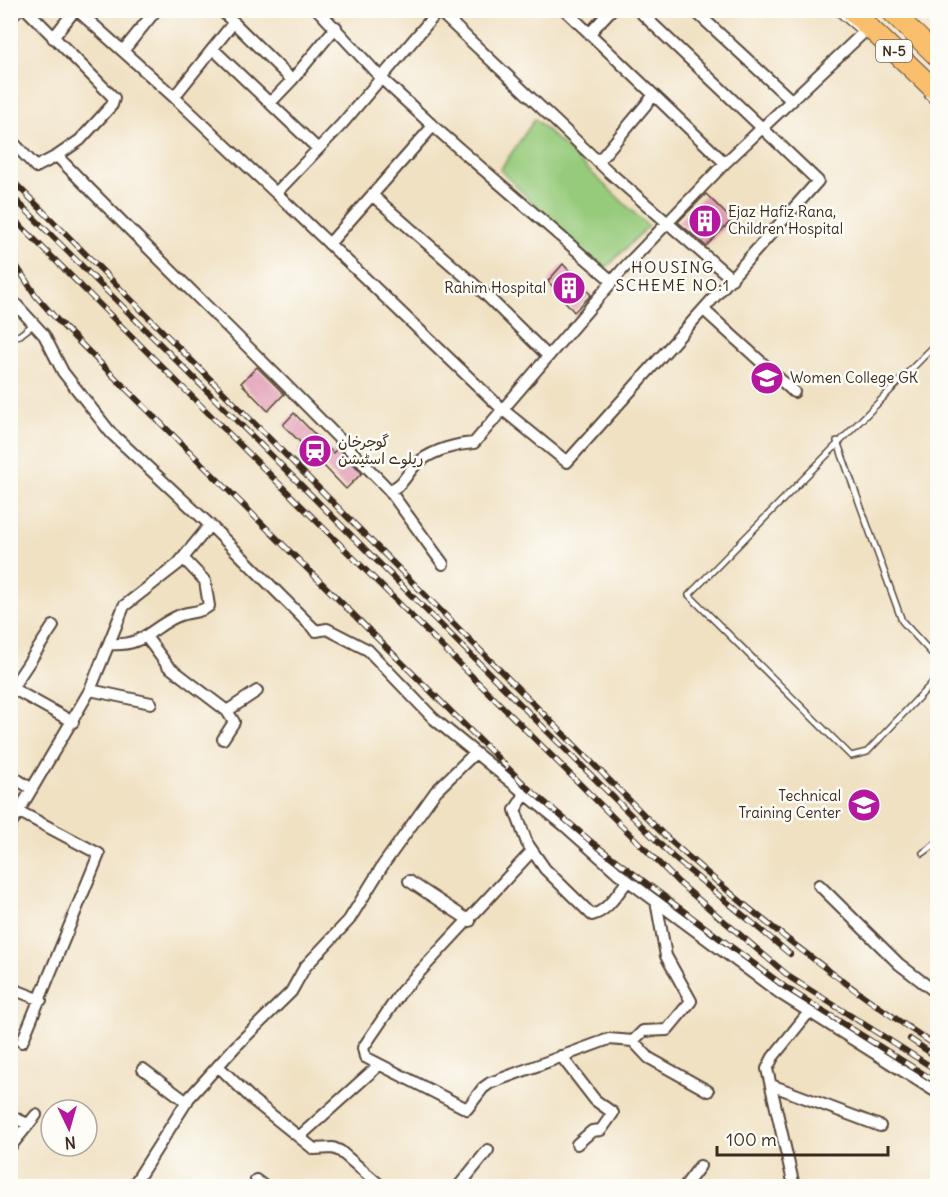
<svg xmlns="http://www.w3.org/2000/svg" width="948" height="1197" font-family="Delius,'Playpen Sans Arabic',sans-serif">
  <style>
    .green { fill: #97cb7c; stroke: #697a4d; stroke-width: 1.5 }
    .building { fill: #e29db5 }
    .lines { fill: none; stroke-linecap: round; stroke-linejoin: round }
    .lane-casing { stroke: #564537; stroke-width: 8 }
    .street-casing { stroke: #564537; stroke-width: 14 }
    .secondary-casing { stroke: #564537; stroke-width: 18 }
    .highway-casing { stroke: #564537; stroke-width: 22 }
    .lane { stroke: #fff; stroke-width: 5 }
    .street { stroke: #fff; stroke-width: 10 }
    .secondary { stroke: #fde5c5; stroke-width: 15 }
    .highway { stroke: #f9bf6d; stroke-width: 20 }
    .rail-casing { stroke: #3b2a1e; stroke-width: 6 }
    .rail { stroke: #fdfcf7; stroke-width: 4; stroke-dasharray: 11; stroke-linecap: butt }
    .labels { text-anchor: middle; stroke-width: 5; stroke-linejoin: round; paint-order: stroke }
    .shield { fill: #fdfcf7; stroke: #75695f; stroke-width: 1.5 }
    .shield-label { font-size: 14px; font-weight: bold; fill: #3b2a1e }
    .poi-label { font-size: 15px; fill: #3b2a1e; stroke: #fdfcf7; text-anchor: start }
    .neighbourhood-label { font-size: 16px; letter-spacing: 1.5px; fill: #3b2a1e; stroke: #fdfcf7 }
  </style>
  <rect width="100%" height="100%" fill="#fdfcf7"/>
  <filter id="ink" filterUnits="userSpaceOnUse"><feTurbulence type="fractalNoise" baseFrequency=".0167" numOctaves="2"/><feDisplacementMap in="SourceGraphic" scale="12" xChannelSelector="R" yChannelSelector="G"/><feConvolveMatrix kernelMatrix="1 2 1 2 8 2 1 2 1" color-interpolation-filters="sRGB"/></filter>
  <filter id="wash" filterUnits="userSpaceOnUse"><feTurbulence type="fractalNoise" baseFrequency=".008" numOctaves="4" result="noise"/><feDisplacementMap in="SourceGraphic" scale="24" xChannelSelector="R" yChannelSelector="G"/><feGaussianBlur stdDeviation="1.35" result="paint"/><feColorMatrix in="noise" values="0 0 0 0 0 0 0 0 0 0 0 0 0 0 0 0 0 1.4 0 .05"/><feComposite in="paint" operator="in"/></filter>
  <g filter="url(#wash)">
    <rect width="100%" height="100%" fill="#f0e1c3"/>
    <path class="green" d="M535 119 648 226 602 272 500 170Z"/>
    <g id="blocks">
      <path class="building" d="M706 194 732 220 706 246 678 222Z
        M563 264 591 295 574 312 548 281Z
        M257 367 284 394 268 411 241 383Z
        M294 413 333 453 338 448 362 473 346 489 323 465 317 470 298 451 303 445 283 425Z"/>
    </g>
  </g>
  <g filter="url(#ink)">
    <use href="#blocks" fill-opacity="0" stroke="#564537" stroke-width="1.5"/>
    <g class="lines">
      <g class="lane-casing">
        <path id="lane" d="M835 10 863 34
          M928 96 938 106
          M10 338 20 335 34 324
          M938 342 689 595 851 756 867 752 938 677
          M837 441 902 621 938 660
          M923 853 938 842"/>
      </g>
      <g class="street-casing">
        <path id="street" d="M27 10 114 98 112 105 80 140 57 156
          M77 10 174 97 276 193
          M221 10 292 80 336 27
          M318 10 381 78 433 126 612 281
          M439 10 342 124 276 193 502 409 567 462 818 181 638 10
          M565 10 725 163
          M694 10 792 101
          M439 11 609 172 732 279
          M590 33 611 10
          M53 38 75 10
          M213 49 318 149
          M123 51 156 10
          M174 97 234 22
          M271 102 292 80
          M10 139 36 167 57 156C166 268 280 376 389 490
          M598 162 654 95
          M372 195 485 294 547 355
          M329 244 433 126
          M10 298 44 335 63 372 111 433 210 525 316 631 327 629 368 650 434 719 565 826 619 874 781 994 938 1093
          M704 310 794 392
          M443 564 389 490C405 486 407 470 420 461 435 450 456 444 474 443L623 269 725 163 862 34 871 29
          M147 638 168 666 227 711 257 691
          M109 644C144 647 150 628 178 616 188 611 199 614 209 606L205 581 183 558
          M10 687 73 722
          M12 688 53 626
          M90 690 151 703
          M223 739 234 722 227 711
          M10 775 32 789
          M525 794 515 810 527 843 545 869 592 915C608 911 617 893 628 881
          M18 811 99 854 22 1042
          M10 826 90 690 124 606 178 564 210 525
          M532 851 401 992 363 1048 365 1057 467 1109 483 1088 490 1083 609 1039 633 1041 649 1058 708 1091
          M409 881 470 921
          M819 885 899 964 938 994
          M10 988 41 1000
          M633 1041 643 1031 667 1030 691 1001 666 956 656 901
          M561 1056 595 1100 613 1113 601 1130 592 1131 577 1144
          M218 1066 254 1101 314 1149 333 1148 340 1151 381 1186
          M143 1069 187 1102
          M771 1085 880 1126
          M10 1116 28 1124
          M299 1137 379 1065
          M10 1147 36 1115
          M256 1180 264 1186
          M133 1186 189 1098 235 1047 291 992 305 967 349 920 383 865 436 791 475 753
          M459 1186 488 1150
          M685 1186 700 1166
          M794 1186 767 1069 773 1057 809 1012"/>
      </g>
      <g class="secondary-casing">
        <path id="secondary" d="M10 14 15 10"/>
      </g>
      <g class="highway-casing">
        <path id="highway" d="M851 10 938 93
          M890 10 938 57"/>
      </g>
      <use href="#lane" class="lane"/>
      <use href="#street" class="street"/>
      <use href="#secondary" class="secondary"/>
      <use href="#highway" class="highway"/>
      <g class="rail-casing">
        <path id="rail" d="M10 178 664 835C750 913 840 983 938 1047
          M10 194 674 858 790 954
          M10 215 678 882 791 978 938 1071
          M10 256 36 296 59 322 528 788 594 844 785 987 938 1083
          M910 1039 938 1058"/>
      </g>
      <use href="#rail" class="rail"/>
    </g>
  </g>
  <defs>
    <g id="building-disc" transform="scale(1.725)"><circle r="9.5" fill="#b5179e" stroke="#fdfcf7"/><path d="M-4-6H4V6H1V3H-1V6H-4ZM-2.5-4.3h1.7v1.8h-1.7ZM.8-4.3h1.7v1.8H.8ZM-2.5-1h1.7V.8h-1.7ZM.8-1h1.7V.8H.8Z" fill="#fff"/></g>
    <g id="university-disc" transform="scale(1.725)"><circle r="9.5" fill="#b5179e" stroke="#fdfcf7"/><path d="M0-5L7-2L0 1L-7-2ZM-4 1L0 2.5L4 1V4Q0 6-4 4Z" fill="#fff"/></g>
    <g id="station-disc" transform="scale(1.725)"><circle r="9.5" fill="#b5179e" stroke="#fdfcf7"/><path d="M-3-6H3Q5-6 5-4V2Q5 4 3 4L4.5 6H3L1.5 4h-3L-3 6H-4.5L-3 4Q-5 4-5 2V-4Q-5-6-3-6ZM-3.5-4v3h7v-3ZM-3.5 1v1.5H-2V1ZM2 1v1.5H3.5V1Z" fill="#fff"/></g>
  </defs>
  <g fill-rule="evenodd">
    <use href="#building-disc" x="705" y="221"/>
    <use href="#building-disc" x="569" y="288"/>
    <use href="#university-disc" x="767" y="378"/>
    <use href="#station-disc" x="315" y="451"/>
    <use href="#university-disc" x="864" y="805"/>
  </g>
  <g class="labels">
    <rect class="shield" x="876" y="40" width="36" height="22" rx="4.5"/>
    <g class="shield-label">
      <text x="894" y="56">N-5</text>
    </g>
    <g class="poi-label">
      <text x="728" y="217">Ejaz Hafiz Rana,<tspan x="728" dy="17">Children Hospital</tspan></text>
      <text x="546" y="293" text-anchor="end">Rahim Hospital</text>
      <text x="790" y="383">Women College GK</text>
      <text x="338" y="447">گوجرخان<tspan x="338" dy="17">ریلوے اسٹیشن</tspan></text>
      <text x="841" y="801" text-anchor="end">Technical<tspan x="841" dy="17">Training Center</tspan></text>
    </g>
    <g class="neighbourhood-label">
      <text x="673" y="273">HOUSING<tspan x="673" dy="18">SCHEME NO.1</tspan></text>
    </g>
  </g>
  <rect width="948" height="1197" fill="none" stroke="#fdfcf7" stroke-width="36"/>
  <g transform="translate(69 1128) rotate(175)"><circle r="28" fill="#fdfcf7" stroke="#afa8a0" stroke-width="1.5"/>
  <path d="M0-4.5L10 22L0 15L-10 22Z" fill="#b5179e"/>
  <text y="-9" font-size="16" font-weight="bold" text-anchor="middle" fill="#3b2a1e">N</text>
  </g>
  <path d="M717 1146v9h171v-9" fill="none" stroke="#3b2a1e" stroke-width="3"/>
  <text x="726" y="1146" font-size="18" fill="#3b2a1e" stroke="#fdfcf7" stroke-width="4.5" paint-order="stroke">100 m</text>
</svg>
